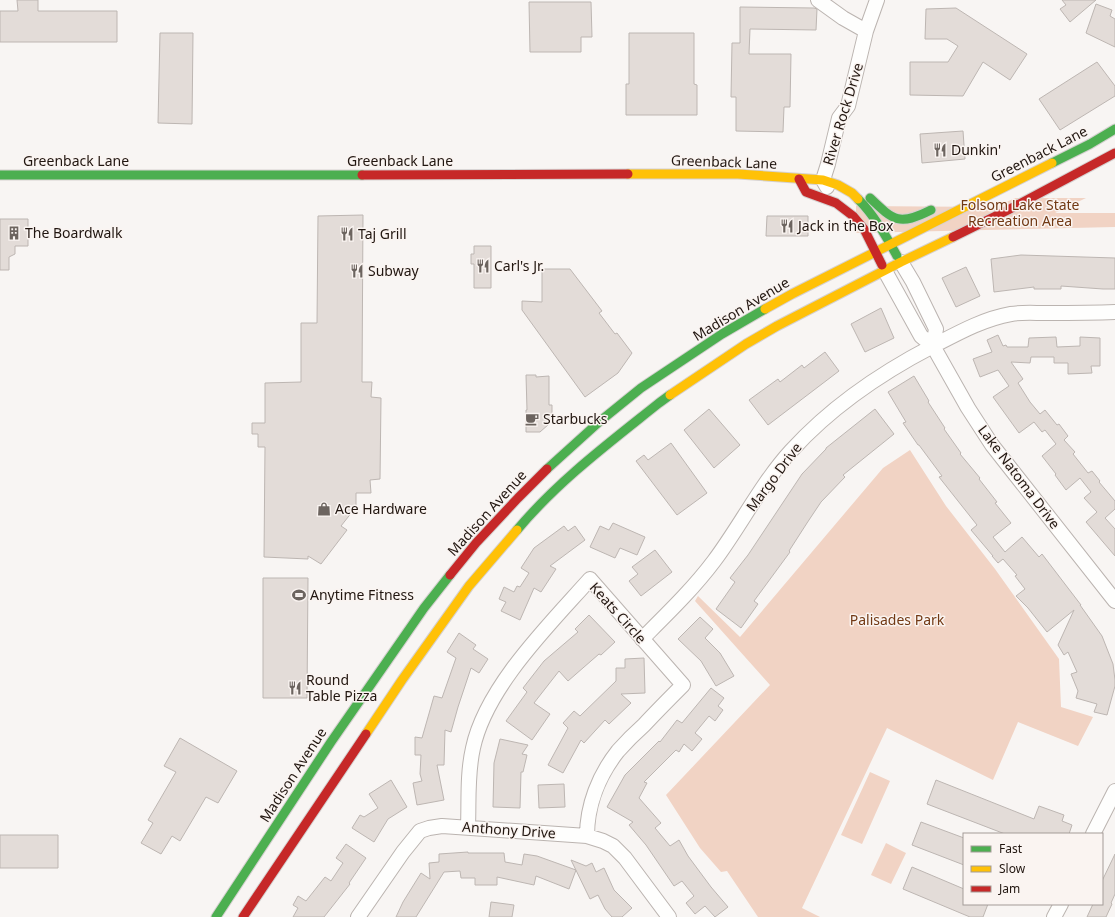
<svg xmlns="http://www.w3.org/2000/svg" width="1115" height="917" font-family="'Noto Sans',sans-serif">
  <style>
    .green { fill: #f1d3c4 }
    .building { fill: #e3dcd8; stroke: #bdb6b2 }
    .lines { fill: none; stroke-linecap: round; stroke-linejoin: round }
    .street-casing { stroke: #bbb4b0; stroke-width: 16 }
    .fast-casing { stroke: #d5d1d0; stroke-width: 11 }
    .slow-casing { stroke: #d5d1d0; stroke-width: 11 }
    .jam-casing { stroke: #d5d1d0; stroke-width: 11 }
    .street { stroke: #fefefd; stroke-width: 14 }
    .fast { stroke: #4caf50; stroke-width: 9 }
    .slow { stroke: #ffc107; stroke-width: 9 }
    .jam { stroke: #c62828; stroke-width: 9 }
    .labels { text-anchor: middle; stroke-width: 3; stroke-linejoin: round; paint-order: stroke }
    .street-label { font-size: 14px; fill: #211610; stroke: #faf4f1 }
    .poi-label { font-size: 14px; fill: #211610; stroke: #faf4f1; text-anchor: start }
    .park-label { font-size: 14px; fill: #723914; stroke: #faf4f1 }
  </style>
  <rect width="100%" height="100%" fill="#f8f5f3"/>
  <path class="green" d="M1015 198H1086L1055 213H1115V227L856 233V206L996 207Z
    M910 450 946 506 995 569 1059 659 1061 707 1093 717 1078 746 1018 722 993 780 887 728 802 908 820 917H758L727 871 721 872 700 848 666 795 770 685 695 601 698 596 740 637 883 468Z
    M870 772 890 781 862 844 841 835Z
    M886 843 906 853 891 884 871 875Z"/>
  <path class="building" d="M17 0H38V11H117V42H0V11H18Z
    M1062 0H1096L1070 22 1060 9 1066 5Z
    M529 2H591L592 37H581V52H530Z
    M1096 4 1112 10 1110 16 1115 19V47L1086 33Z
    M740 7 814 8 817 9 816 30 750 29 749 54H791L790 107H784L783 132 736 131V97H731L732 43H740Z
    M956 8 1027 54 1010 80 983 62 963 96 910 95V62H948L958 46 947 39H925L926 9Z
    M160 33H193L192 124 158 123Z
    M629 33H694V84L697 85V115H626V84H629Z
    M1097 62 1115 86V96L1060 130 1039 99Z
    M963 131 965 159 922 163 920 134Z
    M363 215 362 382H372L371 397 381 398 380 479 370 480 371 493H356V507L341 526 347 530 321 564 308 556V559L264 557 265 447H258V434H252V423H265V383L301 382V323H317L318 216Z
    M767 216H808V236H766Z
    M0 219H28V246H15V254L9 257V270H0Z
    M474 246H491V288H474V264H471V254H474Z
    M1021 255 1115 258V289H1103L1061 286V289H1034V287L994 292 991 259Z
    M966 267 980 296 956 307 942 278Z
    M542 269H570L602 311 599 313 615 334 617 333 632 353 618 373 585 397 522 310V301L542 302Z
    M881 308 894 338 865 352 851 324Z
    M998 335 1003 346 1006 345 1007 347H1028L1029 338 1056 337 1057 347 1080 346V337L1100 338V366H1091L1092 373 1068 374V363H1054V357H1031L1030 363 1011 362 1023 379 1018 383 1030 402 1040 414 1045 410 1057 425 1059 424 1068 436 1064 440 1075 452 1073 454 1088 473 1092 471 1100 481 1099 482 1115 501V509L1105 518 1115 529V556L1086 522 1097 512 1084 498 1091 492 1080 478 1066 490 1055 475 1056 474 1042 456 1056 444 1045 430 1042 432 1034 422 1019 433 993 397 1009 386 998 370 980 377 973 359 992 352 987 340Z
    M825 352 839 371 768 425 749 400 778 379 780 382 802 365 804 368Z
    M526 375H536V377L549 376V405H552V416H549V424L540 432H526V410H527Z
    M914 376 929 401 928 402 945 428 944 429 961 453 960 454 980 478 979 479 997 502 995 503 1011 523 993 537 1005 552 1022 537 1039 557 1042 554 1081 605H1080L1102 636 1113 664 1115 680V686L1107 715 1094 712 1097 704 1076 698 1078 691 1071 674 1077 672 1068 652 1064 655 1058 645 1074 610 1047 632 1028 608 1016 596 1025 589 1015 576 1017 575 1003 559 998 563 992 556H993L971 530 977 525 939 477 942 476 919 445H918L903 423 906 422 888 392Z
    M709 409 740 445 714 468 684 430Z
    M875 409 894 434 843 475 845 477 821 502 807 523 789 551 790 552 754 601 758 604 741 628 716 609 735 582 730 578 748 555 802 474 826 449V448Z
    M671 443 707 493 677 515 636 461 644 455 648 460Z
    M613 523 645 537 637 555 620 548 615 558 590 547 600 526 609 530Z
    M564 526 568 531 575 526 585 540 550 566 556 569 541 592 534 588 520 620 501 611 506 602 499 599 504 587 514 592 517 586 520 587 529 573 521 568 534 548Z
    M655 550 672 572 641 596 629 581 638 574 632 567Z
    M263 578H308L307 698H263Z
    M589 615 615 642 601 655 599 654 568 681 559 671 534 703 550 714 532 740 506 721 527 692 523 688 544 661 578 632 575 629Z
    M700 617 713 629 705 638 720 653 734 676 716 686 701 661 678 639Z
    M459 633 476 645 473 649 488 659 479 673 471 668 458 707 451 732 445 730 444 765H437L444 800 417 805 413 783 422 781 420 774 421 755H415V737L422 738 434 696 442 698 456 658 447 652Z
    M644 658 645 693 621 694 631 703 609 724 605 720 584 743 581 740 563 773 548 765 568 728 563 723 574 711 580 716 616 681V668H625V659Z
    M711 688 724 698 718 706 723 710 715 721 709 716 695 733 702 739 692 751 684 744 679 752 676 750 644 782 647 783 639 798 661 823 655 828 670 846 679 840 688 856 711 887 728 907 715 917 705 906 695 914 686 903 694 896 682 881 674 886 646 845 629 825 633 822 607 807 625 775 659 741 660 742 677 720 682 723Z
    M180 738 237 771 218 803 206 797 180 841 172 836 161 854 141 843 153 823 148 820 176 772 164 766Z
    M500 739 528 745 522 754 527 755 523 772H521L520 808 493 807 494 763Z
    M391 780 407 807 388 819 374 842 352 828 360 815 364 817 378 808 369 794Z
    M936 780 1034 819 1039 806 1064 815 1062 821 1072 825 1069 834H1005L927 804Z
    M564 784 565 807 539 808 538 785Z
    M921 822 964 838V865L912 845Z
    M0 835H58V868H0Z
    M346 844 366 858 349 883 350 884 324 917H293L298 908 293 905 298 896 306 901 325 877 331 881 343 863 336 858Z
    M468 852V853H504L505 862 522 865 524 854 537 856 576 870 569 889 536 876 534 885 497 877V885H475V878H461L460 871 444 872 416 917H396L403 902 421 873 430 879 429 863 439 862V854Z
    M1115 854V894L1111 903 1112 904 1106 917H1087L1093 904H1102V881Z
    M571 860 586 866 592 863 596 872 604 868 614 890 632 908 622 917H612L605 909 598 895 590 899Z
    M912 867 964 889V904H988L983 917H970L903 889Z
    M491 902 514 905 512 917H489Z"/>
  <g class="lines">
    <g class="street-casing">
      <path id="street" d="M818 0 843 18 866 31
        M827 187 823 180 828 164 839 118 848 106 866 31 877 0
        M901 262 913 282 936 329 933 346
        M885 271 921 336 933 346 968 408 992 445 1115 601
        M642 639C667 614 693 589 714 561 741 525 761 484 791 451 830 408 881 373 933 346 958 333 983 319 1011 314 1022 312 1034 313 1045 313 1068 313 1092 313 1115 312
        M468 827C469 801 467 774 473 748 486 687 549 625 590 579L683 685C670 698 657 711 644 725 635 733 626 742 618 751 599 775 587 805 587 836
        M1093 834 1115 791
        M358 917 403 852 420 831 429 828 442 826 587 836 603 841 613 846 625 858 669 917
        M1054 917 1061 904"/>
    </g>
    <g class="fast-casing">
      <path id="fast" d="M1052 163 1090 144 1115 129
        M0 175H362
        M870 198C894 221 899 226 931 210
        M858 199C874 215 886 236 897 256
        M547 469 599 422 641 388 722 334 765 309
        M517 530C558 481 609 443 659 403L670 395
        M216 917 331 742 424 608 450 575"/>
    </g>
    <g class="slow-casing">
      <path id="slow" d="M628 174H738L823 180 838 185 852 193 858 199
        M765 309 792 294 1052 163
        M670 395 746 344 777 326 901 262 953 237
        M366 734 402 680 469 586 517 530"/>
    </g>
    <g class="jam-casing">
      <path id="jam" d="M362 175 628 174
        M799 179 806 192 836 203 853 216 864 229 882 265
        M953 237 1008 210 1115 153
        M450 575 476 543 518 498 547 469
        M243 917 366 734"/>
    </g>
    <use href="#street" class="street"/>
    <use href="#fast" class="fast"/>
    <use href="#slow" class="slow"/>
    <use href="#jam" class="jam"/>
  </g>
  <defs>
    <g id="restaurant-bare" transform="scale(1.08)"><path d="M-5-6h1v4h1v-4h1v4h1v-4h1v5L-1.5 .5V6h-2V.5L-5-1ZM5-6V6H3V1.5H1.5Q1.5-4 5-6Z" fill="#6c645f" stroke="#faf4f1" stroke-width="2.5" paint-order="stroke"/></g>
    <g id="building-bare" transform="scale(1.08)"><path d="M-4-6H4V6H1V3H-1V6H-4ZM-2.5-4.3h1.7v1.8h-1.7ZM.8-4.3h1.7v1.8H.8ZM-2.5-1h1.7V.8h-1.7ZM.8-1h1.7V.8H.8Z" fill="#6c645f" stroke="#faf4f1" stroke-width="2.5" paint-order="stroke"/></g>
    <g id="cafe-bare" transform="scale(1.08)"><path d="M-5.5-4.5H6V0H3Q3 3.5 0 3.5H-2.5Q-5.5 3.5-5.5 0ZM3-3.2v2h1.7v-2ZM-6 4.5H4V6H-6Z" fill="#6c645f" stroke="#faf4f1" stroke-width="2.5" paint-order="stroke"/></g>
    <g id="shop-bare" transform="scale(1.08)"><path d="M-5-2.5h2.3a2.7 3.5 0 0 1 5.4 0H5L5.5 6h-11ZM-1.5-2.5h3a1.5 2.3 0 0 0-3 0Z" fill="#6c645f" stroke="#faf4f1" stroke-width="2.5" paint-order="stroke"/></g>
    <g id="stadium-bare" transform="scale(1.08)"><path d="M0-5a6.5 5 0 1 0 0 10a6.5 5 0 1 0 0-10ZM-3.5-1.8h7v3.6h-7Z" fill="#6c645f" stroke="#faf4f1" stroke-width="2.5" paint-order="stroke"/></g>
  </defs>
  <g fill-rule="evenodd">
    <use href="#restaurant-bare" x="940" y="150"/>
    <use href="#restaurant-bare" x="787" y="226"/>
    <use href="#building-bare" x="14" y="233"/>
    <use href="#restaurant-bare" x="347" y="234"/>
    <use href="#restaurant-bare" x="483" y="266"/>
    <use href="#restaurant-bare" x="357" y="271"/>
    <use href="#cafe-bare" x="532" y="419"/>
    <use href="#shop-bare" x="324" y="509"/>
    <use href="#stadium-bare" x="299" y="595"/>
    <use href="#restaurant-bare" x="295" y="688"/>
  </g>
  <g class="labels">
    <g class="street-label">
      <text transform="translate(843 114) rotate(-73)" y="5">River Rock Drive</text>
      <text transform="translate(1039 154) rotate(-27)" y="5">Greenback Lane</text>
      <text x="76" y="166">Greenback Lane</text>
      <text x="400" y="166">Greenback Lane</text>
      <text transform="translate(724 162) rotate(2)" y="5">Greenback Lane</text>
      <text transform="translate(741 309) rotate(-31)" y="5">Madison Avenue</text>
      <text transform="translate(774 477) rotate(-53)" y="5">Margo Drive</text>
      <text transform="translate(1019 477) rotate(53)" y="5">Lake Natoma Drive</text>
      <text transform="translate(487 513) rotate(-48)" y="5">Madison Avenue</text>
      <text transform="translate(618 613) rotate(48)" y="5">Keats Circle</text>
      <text transform="translate(293 775) rotate(-57)" y="5">Madison Avenue</text>
      <text transform="translate(509 830) rotate(4)" y="5">Anthony Drive</text>
    </g>
    <g class="poi-label">
      <text x="951" y="155">Dunkin'</text>
      <text x="798" y="231">Jack in the Box</text>
      <text x="25" y="238">The Boardwalk</text>
      <text x="358" y="239">Taj Grill</text>
      <text x="494" y="271">Carl's Jr.</text>
      <text x="368" y="276">Subway</text>
      <text x="543" y="424">Starbucks</text>
      <text x="335" y="514">Ace Hardware</text>
      <text x="310" y="600">Anytime Fitness</text>
      <text x="306" y="685">Round<tspan x="306" dy="16">Table Pizza</tspan></text>
    </g>
    <g class="park-label">
      <text x="1020" y="210">Folsom Lake State<tspan x="1020" dy="16">Recreation Area</tspan></text>
      <text x="897" y="625">Palisades Park</text>
    </g>
  </g>
  <rect x="963" y="833" width="140" height="72" fill="#faf4f1" stroke="#a39b97"/>
  <rect x="971" y="846" width="20" height="6" fill="#4caf50" stroke="#a39b97"/>
  <text x="999" y="853" font-size="12" fill="#211610">Fast</text>
  <rect x="971" y="866" width="20" height="6" fill="#ffc107" stroke="#a39b97"/>
  <text x="999" y="873" font-size="12" fill="#211610">Slow</text>
  <rect x="971" y="886" width="20" height="6" fill="#c62828" stroke="#a39b97"/>
  <text x="999" y="893" font-size="12" fill="#211610">Jam</text>
</svg>
